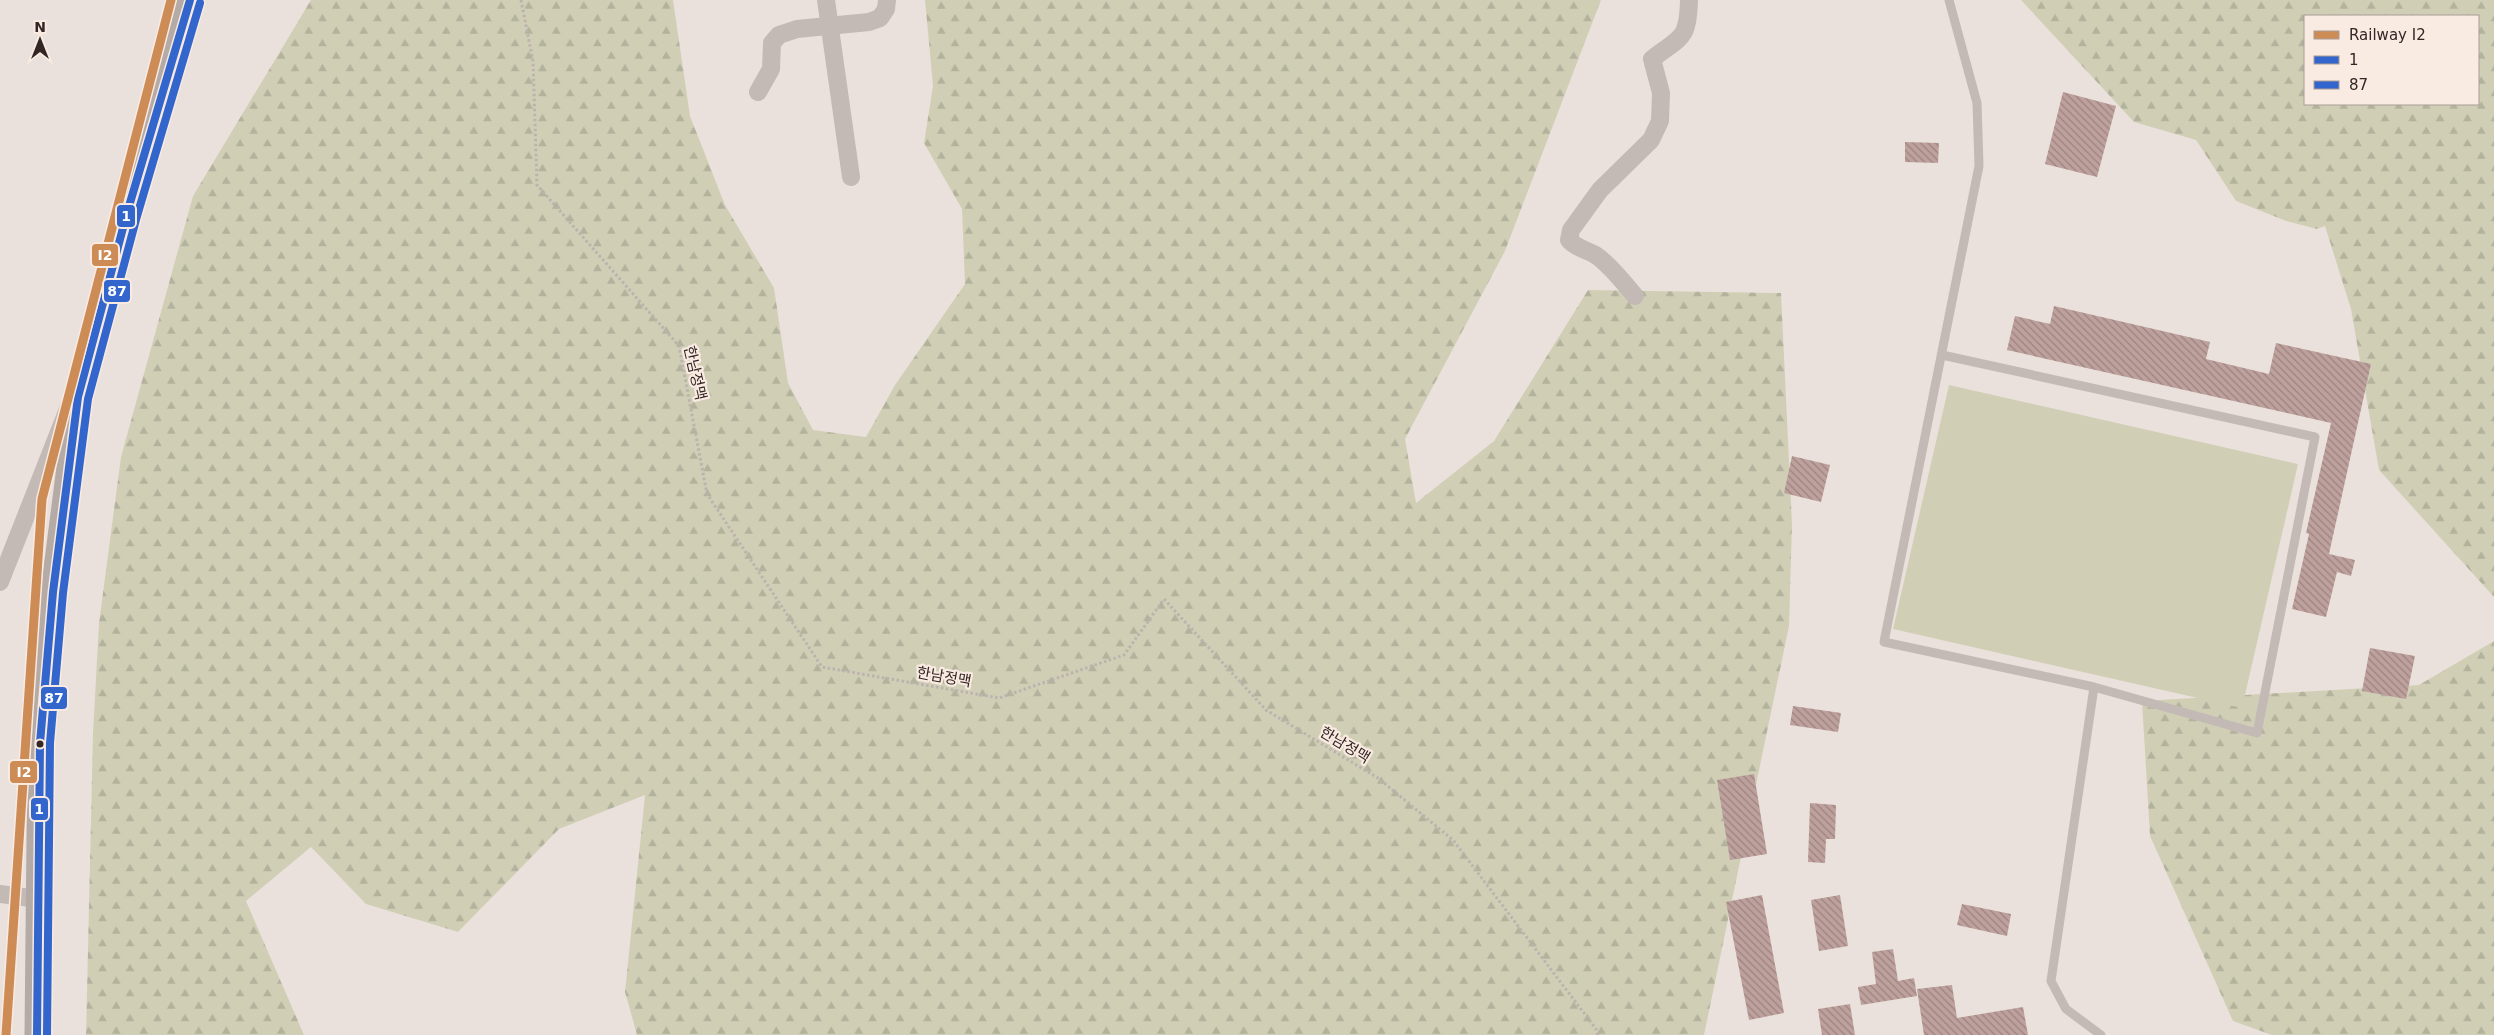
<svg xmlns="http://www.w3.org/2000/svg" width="2494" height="1035" font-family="'DejaVu Sans','Noto Sans KR',sans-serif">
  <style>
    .forest { fill: url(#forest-firs); fill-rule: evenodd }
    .pitch { fill: #d0cfb6 }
    .building { fill: url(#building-back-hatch) }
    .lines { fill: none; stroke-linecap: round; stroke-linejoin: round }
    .path { stroke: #bcb2ae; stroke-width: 3; stroke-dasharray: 2.5 2.5; stroke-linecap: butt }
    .service { stroke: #c3bab6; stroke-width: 9 }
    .minor { stroke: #c3bab6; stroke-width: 18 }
    .secondary { stroke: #b4aaa6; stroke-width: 25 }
    .bus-1-casing { stroke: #f9eae2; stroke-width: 11 }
    .bus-2-casing { stroke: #f9eae2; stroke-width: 11 }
    .bus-1 { stroke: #36c; stroke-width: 8 }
    .bus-2 { stroke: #36c; stroke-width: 8 }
    .rail-1-casing { stroke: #f9eae2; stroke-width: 12 }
    .rail-1 { stroke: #cd8b56; stroke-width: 9 }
    .bus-dot { fill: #332725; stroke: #f9eae2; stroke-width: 2 }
    .labels { text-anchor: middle; stroke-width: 4.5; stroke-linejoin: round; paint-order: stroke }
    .street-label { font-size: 15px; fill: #332725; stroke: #f9eae2 }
    .line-badge { stroke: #f9eae2; stroke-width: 2 }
    .badge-label { font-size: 14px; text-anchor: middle; font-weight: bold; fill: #fff }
  </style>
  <defs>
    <pattern id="forest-firs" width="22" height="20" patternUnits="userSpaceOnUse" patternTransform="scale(1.25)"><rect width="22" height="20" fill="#d0cfb6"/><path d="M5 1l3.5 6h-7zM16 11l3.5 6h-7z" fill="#b3b29c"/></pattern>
    <pattern id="building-back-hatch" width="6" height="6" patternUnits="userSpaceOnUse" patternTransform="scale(1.25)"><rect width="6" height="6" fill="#bea19d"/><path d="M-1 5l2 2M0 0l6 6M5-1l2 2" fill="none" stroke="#9b8380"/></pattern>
  </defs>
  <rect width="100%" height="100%" fill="#ebe1dc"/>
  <path class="forest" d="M311 0H673L690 116 725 205 774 288 788 383 813 430 866 437 895 385 965 284 962 209 924 143 933 86 925 0H1601L1505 251 1405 439 1416 503 1494 441 1588 290 1781 293 1792 524 1789 626 1704 1035H637L625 992 645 795 559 829 458 932 366 904 311 847 246 901 304 1035H86L93 733 99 623 121 457 193 196Z
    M2021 0H2494V597L2379 470 2351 309 2325 226 2317 229 2286 221 2236 201 2196 140 2134 122ZM2305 16H2478V104H2305Z
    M2494 641V1035H2272L2233 1021 2150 836 2142 701 2419 685Z"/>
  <path class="pitch" d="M1949 385 2298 464 2242 708 1893 629Z"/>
  <path class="building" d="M2063 92 2116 106 2097 177 2045 164Z
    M1905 142 1939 143 1938 163 1905 162Z
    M2054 306 2210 342 2206 359 2269 374 2276 343 2371 364 2329 554 2355 560 2351 576 2337 572 2326 617 2292 609 2309 534 2306 533 2331 423 2007 350 2015 316 2050 324Z
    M1792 456 1830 465 1821 502 1784 493Z
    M2370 648 2415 656 2406 699 2362 691Z
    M1793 706 1841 713 1838 732 1790 725Z
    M1754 774 1767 854 1730 860 1717 780Z
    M1810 803 1836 805 1835 839H1826L1825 863 1808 862Z
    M1762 895 1784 1013 1749 1020 1726 902Z
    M1840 895 1848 946 1819 951 1811 900Z
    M1962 904 2011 914 2007 936 1957 925Z
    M1893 949 1898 981 1914 978 1917 996 1861 1005 1858 987 1876 984 1872 952Z
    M1952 985 1957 1018 2023 1007 2028 1035H1924L1917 989Z
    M1850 1004 1855 1035H1822L1818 1009Z"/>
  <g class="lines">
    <path class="path" d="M521 0 533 61 537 185 679 346 707 494 822 667 999 698 1124 655 1164 599 1266 710 1378 778 1453 840 1596 1029 1598 1035"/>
    <path class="service" d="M1942 355 2315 437 2257 733 2094 687 1884 642 1979 166 1977 103 1949 0
      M2094 687 2051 981 2066 1009 2101 1035"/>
    <path class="minor" d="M826 0 851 177
      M758 92 771 69 772 43 779 35 797 29 869 22 880 18 886 9 887 0
      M1635 296C1623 282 1612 267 1597 256 1588 250 1577 249 1569 240L1571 230 1600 190 1651 140 1660 121 1661 93 1652 59C1681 36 1688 41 1689 0
      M0 582 70 404
      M0 894 38 899"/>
    <path class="secondary" d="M37 1035 40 743 53 592 78 397 127 213 190 0"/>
    <g class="bus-1-casing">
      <path id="bus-1" d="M37 1035 40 743 53 592 78 397 127 213 190 0"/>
    </g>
    <g class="bus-2-casing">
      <path id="bus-2" d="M47 1035 50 743 63 593 88 399 137 216 200 3"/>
    </g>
    <use href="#bus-1" class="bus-1"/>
    <use href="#bus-2" class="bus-2"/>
    <g class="rail-1-casing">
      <path id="rail-1" d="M6 1035 42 499 171 0"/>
    </g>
    <use href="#rail-1" class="rail-1"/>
  </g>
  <circle class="bus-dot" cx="40" cy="744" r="4.5"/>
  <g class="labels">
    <g class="street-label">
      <text transform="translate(695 373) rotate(77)" y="5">한남정맥</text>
      <text transform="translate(944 677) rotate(10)" y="5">한남정맥</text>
      <text transform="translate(1345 745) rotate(31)" y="5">한남정맥</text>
    </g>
  </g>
  <g class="line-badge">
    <rect x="116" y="204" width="20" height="24" rx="5" fill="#36c"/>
    <rect x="91" y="243" width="28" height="24" rx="5" fill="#cd8b56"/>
    <rect x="103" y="279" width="28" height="24" rx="5" fill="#36c"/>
    <rect x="40" y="686" width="28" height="24" rx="5" fill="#36c"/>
    <rect x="9" y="760" width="29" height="24" rx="5" fill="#cd8b56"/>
    <rect x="30" y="797" width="19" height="24" rx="5" fill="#36c"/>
  </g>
  <g class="badge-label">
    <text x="126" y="221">1</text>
    <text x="105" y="260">I2</text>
    <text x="117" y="296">87</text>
    <text x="54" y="703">87</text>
    <text x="24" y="777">I2</text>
    <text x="39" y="814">1</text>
  </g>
  <rect x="2304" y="15" width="175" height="90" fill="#f9eae2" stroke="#aa9c96"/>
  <rect x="2314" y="31" width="25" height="8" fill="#cd8b56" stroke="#aa9c96"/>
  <text x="2349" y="40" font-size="15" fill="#332725">Railway I2</text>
  <rect x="2314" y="56" width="25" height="8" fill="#3366cc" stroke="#aa9c96"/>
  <text x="2349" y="65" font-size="15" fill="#332725">1</text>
  <rect x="2314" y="81" width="25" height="8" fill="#3366cc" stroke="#aa9c96"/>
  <text x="2349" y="90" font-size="15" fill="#332725">87</text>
  <g transform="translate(40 40)" stroke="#f9eae2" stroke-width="4" paint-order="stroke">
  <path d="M0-4L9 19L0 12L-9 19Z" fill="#332725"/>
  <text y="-8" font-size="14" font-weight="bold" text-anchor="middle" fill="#332725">N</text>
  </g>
</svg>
